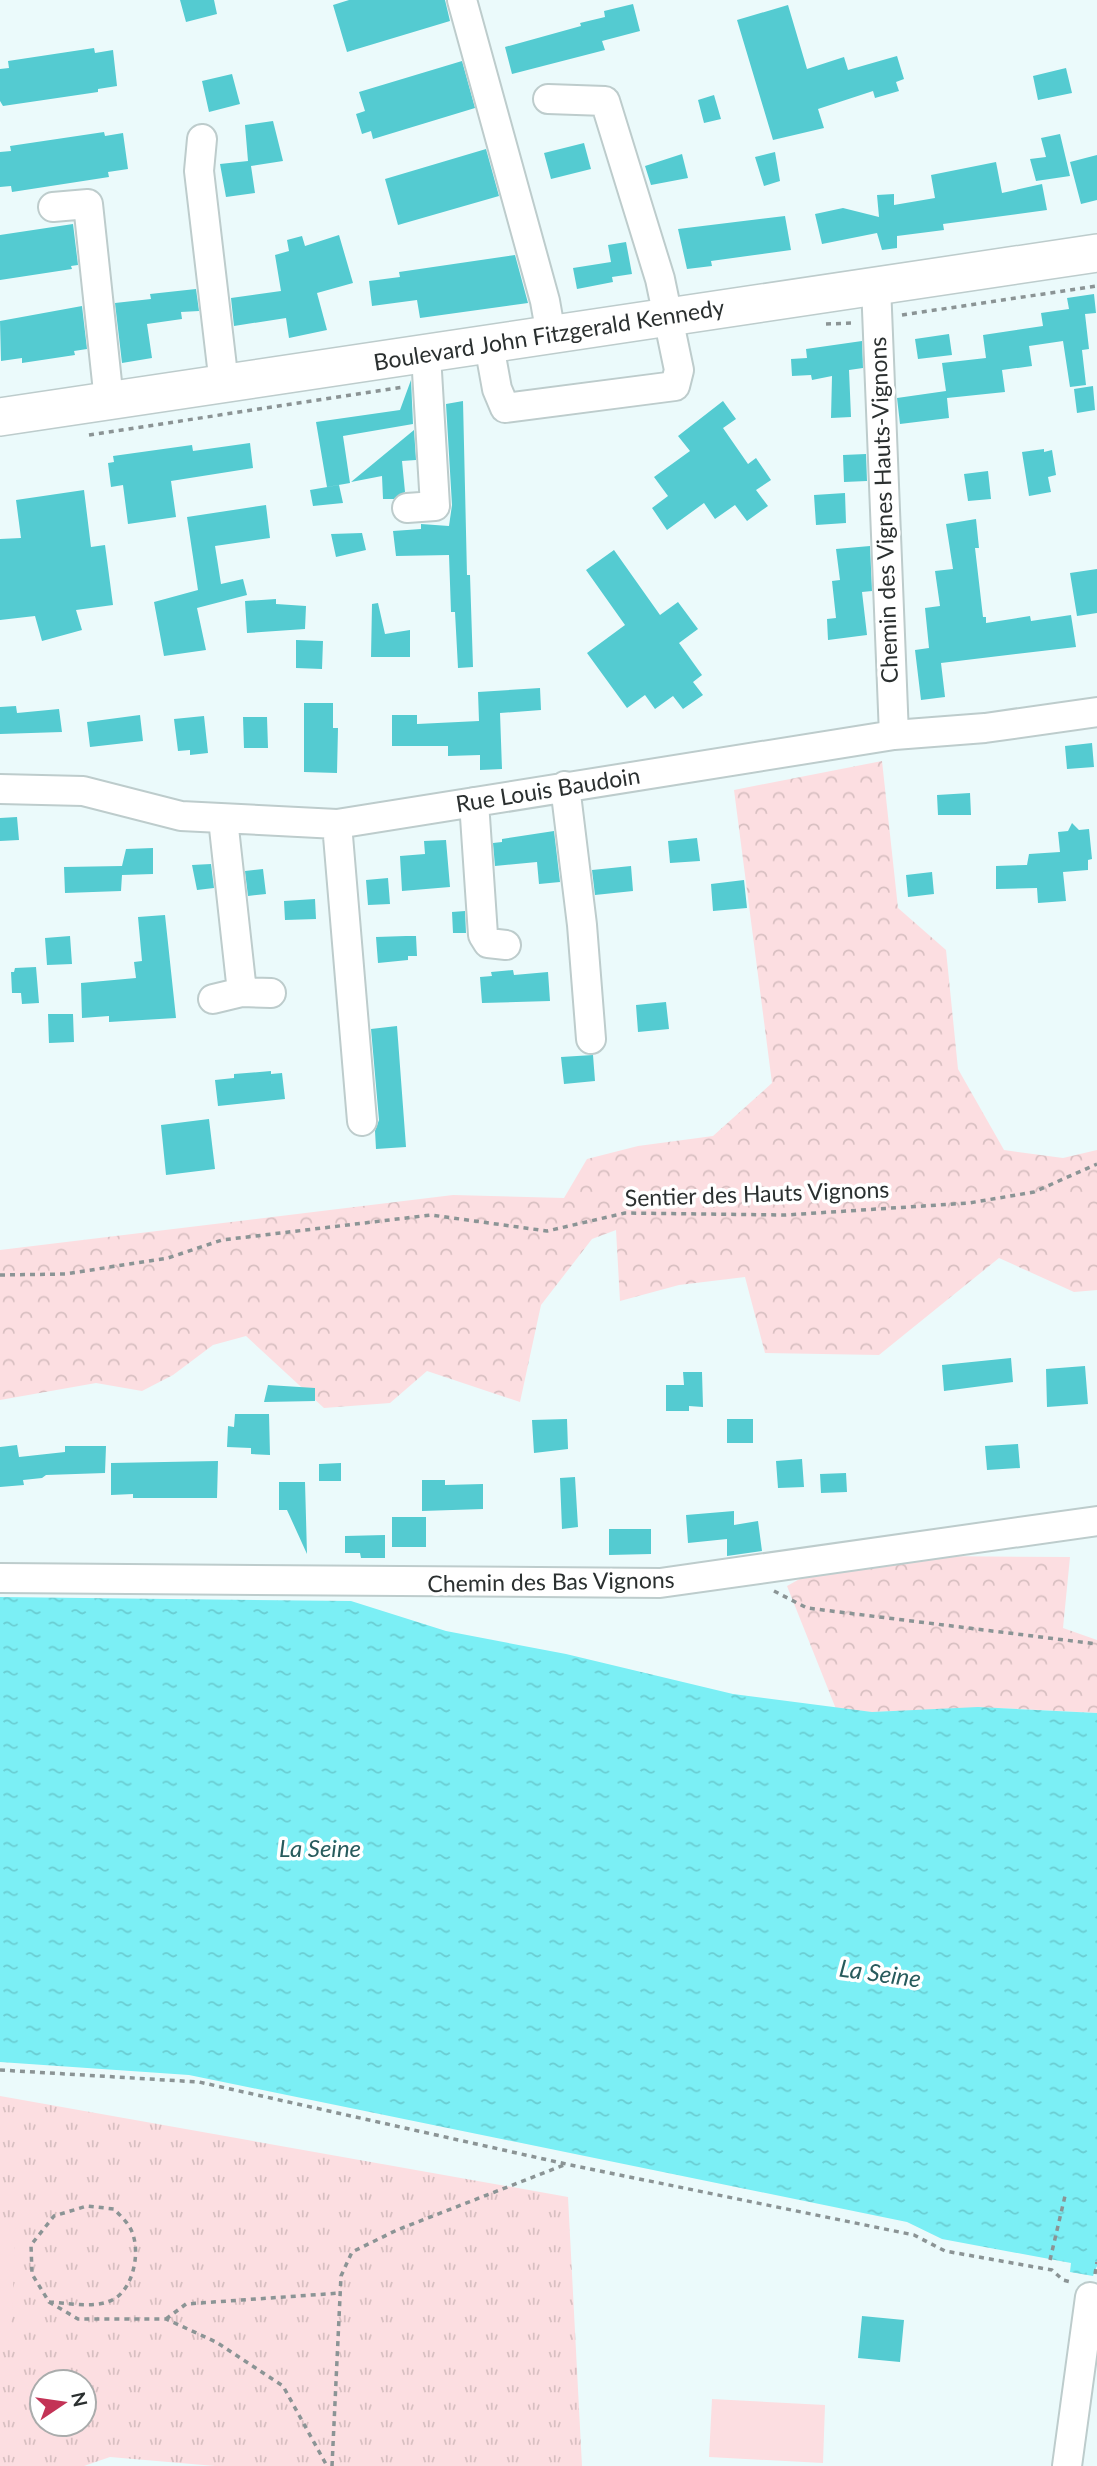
<svg xmlns="http://www.w3.org/2000/svg" width="1097" height="2466" font-family="Lato,sans-serif">
  <style>
    .grass { fill: url(#grass-tufts); fill-rule: evenodd }
    .forest { fill: url(#forest-crowns) }
    .park { fill: #fcdee1 }
    .water { fill: url(#water-ripples) }
    .building { fill: #54cbd1 }
    .lines { fill: none; stroke-linecap: round; stroke-linejoin: round }
    .minor-casing { stroke: #bdcccc; stroke-width: 32 }
    .major-casing { stroke: #bdcccc; stroke-width: 40 }
    .path { stroke: #8b9495; stroke-width: 3.5; stroke-dasharray: 5 5; stroke-linecap: butt }
    .minor { stroke: #fff; stroke-width: 28 }
    .major { stroke: #fff; stroke-width: 37 }
    .labels { text-anchor: middle; stroke-width: 7; stroke-linejoin: round; paint-order: stroke }
    .street-label { font-size: 23px; fill: #2b3030; stroke: #fff }
    .water-label { font-size: 24px; font-style: italic; fill: #285b5d; stroke: #fff }
  </style>
  <defs>
    <pattern id="grass-tufts" width="24" height="20" patternUnits="userSpaceOnUse" patternTransform="scale(1.75)"><rect width="24" height="20" fill="#fcdee1"/><path d="M3 7l-1-3M5 7V3M7 7l1-3M15 17l-1-3M17 17v-4M19 17l1-3" fill="none" stroke="#d8bfc1"/></pattern>
    <pattern id="forest-crowns" width="20" height="18" patternUnits="userSpaceOnUse" patternTransform="scale(1.75)"><rect width="20" height="18" fill="#fcdee1"/><path d="M2 6a3 3 0 1 1 6 0M12 15a3 3 0 1 1 6 0" fill="none" stroke="#d8bfc1"/></pattern>
    <pattern id="water-ripples" width="26" height="14" patternUnits="userSpaceOnUse" patternTransform="scale(1.75)"><rect width="26" height="14" fill="#7beff5"/><path d="M2 4q2-2 4 0t4 0M15 11q2-2 4 0t4 0" fill="none" stroke="#6acdd2"/></pattern>
  </defs>
  <rect width="100%" height="100%" fill="#ebfafb"/>
  <path class="grass" d="M0 2096 568 2197 582 2466H215L110 2457 84 2466H0ZM42 2382H84V2424H42Z"/>
  <path class="forest" d="M882 761 898 908 946 950 958 1069 1004 1150 1063 1158 1097 1150V1290L1074 1292 999 1258 879 1355 765 1353 745 1277 679 1285 620 1301 616 1230 592 1239 541 1305 520 1402 427 1371 390 1403 324 1408 246 1336 213 1345 173 1375 142 1391 96 1383 0 1400V1250L453 1195 564 1198 587 1159 638 1146 713 1136 772 1083 734 790Z
    M925 1556 1070 1557 1063 1628 1097 1640V1713L1000 1708 872 1712 836 1709 787 1586 832 1561Z"/>
  <path class="park" d="M0 2218 16 2219 11 2334H0Z
    M712 2399 825 2405 823 2463 709 2457Z"/>
  <path class="water" d="M0 1597 351 1601 446 1631 566 1654 733 1694 872 1712 978 1707 1097 1713V2266L1093 2276 1070 2272 1071 2263 942 2239 907 2222 189 2075 0 2062Z"/>
  <path class="building" d="M180 0H214L217 14 186 22Z
    M349 0H445L450 21 347 52 333 5Z
    M633 4 640 31 602 41 605 50 512 74 505 47 581 26 580 23 605 17 604 11Z
    M788 5 807 69 844 57 848 70 897 56 904 79 896 82 899 91 875 98 873 91 818 109 824 128 773 140 737 20Z
    M94 48 95 53 113 50 117 86 98 89V92L3 106 0 101V69L9 68 8 61Z
    M462 61 475 108 373 139 371 131 362 134 356 114 365 111 359 92Z
    M1066 68 1072 93 1038 100 1033 76Z
    M232 74 240 104 209 112 202 81Z
    M714 95 721 119 704 123 698 100Z
    M273 121 283 161 251 166 255 193 226 197 220 164 248 161 245 125Z
    M104 132 105 136 123 133 128 169 108 172 109 177 12 192 11 186 0 187V152L11 151 10 146Z
    M1060 134 1070 176 1036 181 1030 159 1046 157 1041 138Z
    M584 143 591 169 551 179 544 153Z
    M486 149 499 196 398 225 385 179Z
    M775 152 780 181 764 186 755 157Z
    M682 154 688 178 651 185 645 166Z
    M1097 155V200L1081 204 1070 162Z
    M996 162 1002 193 1042 184 1047 210 943 224 944 230 897 236V248L882 250 877 233 822 244 815 214 843 208 879 217 877 195 894 194V205L935 198 931 175Z
    M785 216 791 250 711 261 712 266 687 269 678 229Z
    M73 224 78 265 71 266 72 269 0 280V235Z
    M339 235 353 283 317 293 327 330 289 338 286 318 234 326 231 298 281 291 275 255 289 251 287 240 302 236 305 246Z
    M626 242 632 274 612 277 613 282 577 289 573 268 611 262 608 245Z
    M515 255 528 303 420 318 417 300 372 306 369 281 400 277 399 272Z
    M196 289 199 311 181 312 182 319 147 324 152 358 122 363 115 303 151 299 150 294Z
    M1094 294 1096 313 1085 314 1089 349 1082 350 1086 385 1070 387 1063 341 1029 346 1032 366 1002 370 1005 392 947 398 949 418 900 424 897 398 946 391 942 363 986 358 983 335 1043 326 1041 313 1069 309 1067 298Z
    M82 306 87 349 74 351 75 355 22 363V358L1 361 0 321Z
    M949 334 952 355 918 359 915 339Z
    M862 341 863 368 849 370 851 417 831 418 832 376 812 380 811 375 792 376 791 359 807 358 806 349Z
    M411 380 413 424 343 436 350 483 327 487 316 422 400 410Z
    M1093 386 1095 410 1077 413 1074 389Z
    M463 401 467 575H470L473 667 458 668 455 612H451L449 555 396 556 393 531 421 529V524L449 526 452 505 446 404Z
    M723 401 736 419 723 428 748 464 756 458 771 480 756 490 768 506 747 521 735 505 715 519 704 503 667 530 652 508 668 496 654 477 690 451 678 436Z
    M414 430 416 460 402 461 405 492 394 499H383L382 476 351 482Z
    M250 443 253 468 171 481 176 517 128 524 123 485 111 487 108 463 114 462 113 456 192 445 193 451Z
    M1044 449V452L1052 450 1056 475 1048 477 1051 492 1029 496 1022 452Z
    M866 454 867 481 844 482 843 455Z
    M988 471 991 499 968 501 964 474Z
    M339 485 343 503 313 506 310 490Z
    M84 490 91 547 105 545 113 605 76 610 82 630 42 641 35 616 0 620V539L21 538 16 500Z
    M845 493 846 523 816 525 814 495Z
    M266 505 270 538 215 546 221 584 243 579 247 595 197 608 206 650 164 656 154 602 198 590 187 517Z
    M976 519 979 548H975L983 617H986V623L1030 616 1031 621 1071 615 1076 647 941 663 945 697 921 700 915 650 929 648 925 608 940 606 935 571 953 569 946 524Z
    M362 533 366 550 336 557 331 534Z
    M870 546 872 591 862 592 867 635 828 640 827 619 836 618 832 581 840 580 836 549Z
    M614 550 660 615 678 602 698 629 679 643 702 675 693 682 703 695 683 709 673 696 655 709 645 695 627 708 587 653 625 625 586 570Z
    M1097 569V613L1077 616 1070 573Z
    M276 599V604L306 606 305 629 247 633 245 601Z
    M378 603 385 634 410 630V657H371L372 604Z
    M296 640 323 641 322 669 296 668Z
    M540 688 541 710 500 713 502 769 480 770V755L448 756V746H392V715H417V724L479 721 478 692Z
    M304 703H333V728H338L337 773 304 772Z
    M16 706 17 713 59 709 62 732 0 734V707Z
    M140 715 143 741 90 747 87 722Z
    M204 716 208 753 190 755V750L178 751 174 719Z
    M243 717H267L268 748H244Z
    M1092 743 1094 767 1067 769 1065 746Z
    M970 793 971 815H938L937 795Z
    M17 817 19 840 0 841V818Z
    M1072 823 1079 830 1089 829 1092 859 1088 860V870L1063 872 1066 901 1038 903 1037 888 996 889V866L1027 865 1029 854 1060 852 1058 832 1068 831Z
    M554 831 560 882 539 884 537 862 495 866 493 843 502 842V839Z
    M697 838 700 861 670 863 668 841Z
    M446 840 450 887 402 891 400 856 425 854 424 841Z
    M153 848V874L122 875 121 891 65 893 64 867 122 866 126 849Z
    M211 864 214 888 197 890 192 865Z
    M631 866 633 891 595 895 592 870Z
    M263 869 266 894 248 896 245 871Z
    M932 872 934 894 908 897 906 875Z
    M388 878 390 904 368 905 366 880Z
    M744 880 747 908 713 911 711 884Z
    M315 899 316 919 285 920 284 901Z
    M465 911 466 933H453L452 912Z
    M165 915 176 1018 109 1022V1016L82 1018 81 983 136 978 134 962 142 961 138 917Z
    M70 936 72 964 47 965 45 938Z
    M406 936H416L417 956H408V960L378 963 376 937Z
    M36 967 39 1003 22 1004 21 993H12L11 972H14L15 968Z
    M513 970 514 975 548 972 550 1001 482 1003 480 977 492 976 491 972Z
    M666 1002 669 1029 638 1032 636 1005Z
    M48 1014H73L74 1042 49 1043Z
    M397 1026 406 1147 376 1149 375 1131 379 1120 371 1029Z
    M593 1055 595 1081 564 1084 561 1057Z
    M271 1071V1074L282 1073 285 1099 218 1106 215 1080 234 1078V1074Z
    M209 1119 215 1169 166 1175 161 1125Z
    M1011 1358 1013 1382 944 1391 942 1365Z
    M1085 1366 1088 1404 1047 1407 1046 1369Z
    M683 1372H702L703 1407 689 1406V1411H666V1385H684Z
    M268 1385 315 1388V1401L264 1402Z
    M235 1414H269L270 1455 251 1454V1448L227 1447 228 1426 234 1427Z
    M567 1419 568 1449 534 1453 532 1420Z
    M727 1419H753V1443H727Z
    M1018 1444 1020 1468 987 1470 985 1446Z
    M17 1445 19 1457 65 1452V1446H106L105 1473 46 1475 42 1478 23 1480 24 1485 0 1487V1447Z
    M802 1459 804 1487 778 1488 776 1461Z
    M218 1461 217 1498H133V1494L111 1495V1463Z
    M341 1463V1481H319V1464Z
    M846 1473 847 1492 821 1493 820 1474Z
    M575 1477 578 1527 562 1529 560 1478Z
    M422 1480H445V1485L483 1484V1509L422 1511Z
    M279 1482H305L307 1554 287 1510H279Z
    M734 1511V1525L758 1521 762 1551 727 1556V1539L688 1543 686 1515Z
    M392 1517H426V1547H392Z
    M609 1529H651V1554L609 1555Z
    M385 1535V1558H361L360 1553H345V1536Z
    M862 2316 904 2320 900 2362 858 2358Z"/>
  <g class="lines">
    <g class="minor-casing">
      <path id="minor" d="M462 0 545 301 551 335
        M202 139 199 171 224 384
        M53 207 88 204 109 401
        M876 285 894 735
        M489 345 497 389 505 408 675 386 679 370 660 279 605 101 548 99
        M407 508 435 506 426 355
        M565 786 582 925 591 1039
        M0 789 83 791 181 816 337 824 894 735 985 728 1097 712
        M474 802 483 935 488 943 506 945
        M223 819 242 992
        M337 824 362 1121
        M213 999 242 992 271 993
        M0 1578 660 1583 1097 1521
        M1067 2466 1090 2297"/>
    </g>
    <g class="major-casing">
      <path id="major" d="M0 417 1097 253"/>
    </g>
    <path class="path" d="M902 315 1097 286
      M826 324 853 323
      M89 435 403 387
      M0 1275 65 1274 168 1258 222 1240 431 1215 547 1231 625 1213 786 1215 969 1203 1034 1192 1097 1164
      M774 1591 807 1608 1097 1644
      M0 2070 199 2082 566 2164 914 2235 945 2251 1052 2270 1063 2280 1071 2282
      M1050 2260 1065 2196
      M1095 2274 1097 2262
      M49 2302C68 2303 97 2309 114 2299 135 2287 142 2246 129 2226 125 2220 119 2214 114 2209L87 2206 54 2216 31 2245 32 2274 49 2302 78 2319H166L216 2342 283 2386 327 2466
      M166 2319 186 2304 340 2293
      M332 2466 341 2276 352 2252 397 2230 564 2165"/>
    <use href="#minor" class="minor"/>
    <use href="#major" class="major"/>
  </g>
  <g class="labels">
    <g class="street-label">
      <text transform="translate(549 335) rotate(-9)" y="8">Boulevard John Fitzgerald Kennedy</text>
      <text transform="translate(884 510) rotate(-92)" y="8">Chemin des Vignes Hauts-Vignons</text>
      <text transform="translate(548 790) rotate(-9)" y="8">Rue Louis Baudoin</text>
      <text transform="translate(757 1194) rotate(-2)" y="8">Sentier des Hauts Vignons</text>
      <text transform="translate(551 1582) rotate(-1)" y="8">Chemin des Bas Vignons</text>
    </g>
    <g class="water-label">
      <text x="320" y="1857">La Seine</text>
      <text transform="translate(880 1974) rotate(8)" y="8">La Seine</text>
    </g>
  </g>
  <g transform="translate(63 2403) rotate(77)"><circle r="33" fill="#ffffff" stroke="#aaacac" stroke-width="2"/>
  <path d="M0-5L12 26L0 18L-12 26Z" fill="#c33356"/>
  <text y="-10" font-size="19" font-weight="bold" text-anchor="middle" fill="#2b3030">N</text>
  </g>
</svg>
